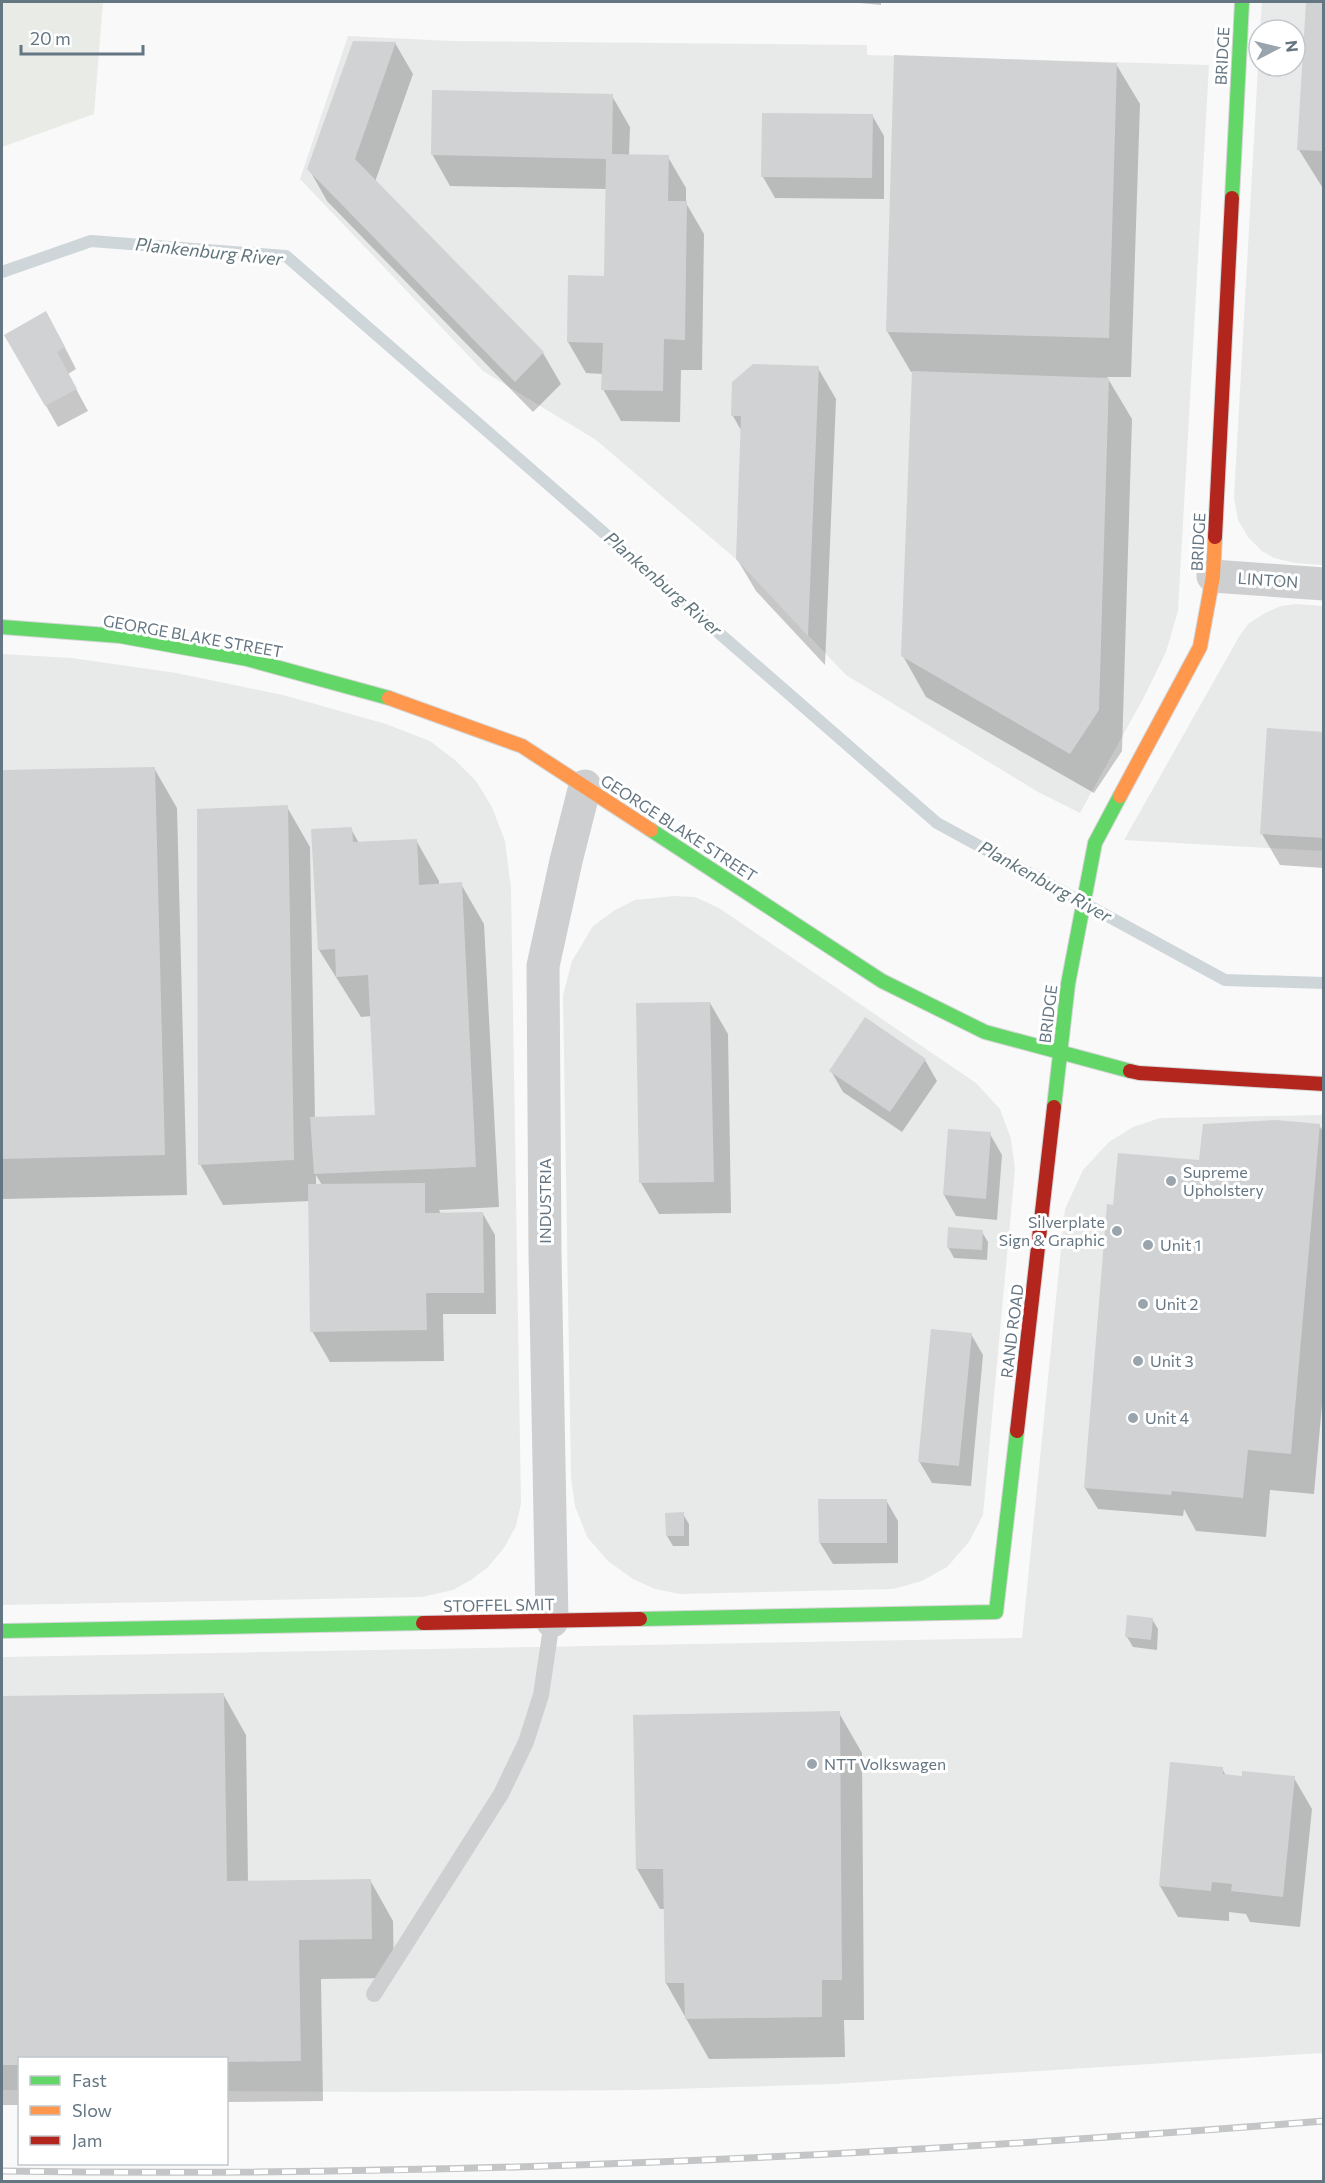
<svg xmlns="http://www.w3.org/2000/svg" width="1325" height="2183" font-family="Commissioner,sans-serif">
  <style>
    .built { fill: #e8e9e9 }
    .green { fill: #e8ebe6 }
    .shadow { fill: #0003; fill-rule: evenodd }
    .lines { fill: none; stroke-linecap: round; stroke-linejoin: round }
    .stream { stroke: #ced6d9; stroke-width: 12 }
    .building { fill: #d0d2d3 }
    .fast-casing { stroke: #d5d6d7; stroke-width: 16 }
    .slow-casing { stroke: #d5d6d7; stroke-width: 16 }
    .jam-casing { stroke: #d5d6d7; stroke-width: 16 }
    .lane { stroke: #cecfd0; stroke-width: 16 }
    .street { stroke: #cecfd0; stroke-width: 33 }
    .fast { stroke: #63d668; stroke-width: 14 }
    .slow { stroke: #ff974d; stroke-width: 14 }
    .jam { stroke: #b3261e; stroke-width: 14 }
    .rail-casing { stroke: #c3c5c6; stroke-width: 7 }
    .rail { stroke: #fff; stroke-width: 4.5; stroke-dasharray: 14; stroke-linecap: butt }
    .poi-dot { fill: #99a4ac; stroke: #fff; stroke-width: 2 }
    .labels { text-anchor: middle; stroke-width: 6; stroke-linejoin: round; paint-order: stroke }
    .street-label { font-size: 16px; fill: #657683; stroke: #fff }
    .poi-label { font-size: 16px; fill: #657683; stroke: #fff; text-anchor: start }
    .water-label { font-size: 18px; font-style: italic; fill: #60757c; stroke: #fff }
  </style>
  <rect width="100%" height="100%" fill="#f9f9f9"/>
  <path class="built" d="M1262 2H1323V565L1295 563 1274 558 1262 551 1248 537 1238 520 1234 498 1259 49V66H1295V30H1260Z
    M348 36 451 41 867 45V55L1209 65 1178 611 1166 652 1145 695 1080 813 1038 792 846 675 736 559 596 440 483 371 300 179Z
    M1295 604 1323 606V851L1124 840 1240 635 1248 624 1265 613 1281 606Z
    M2 654 72 658 176 673 283 695 386 724 430 741 456 761 476 781 492 807 505 841 511 888 521 1504 516 1526 504 1548 488 1567 471 1580 453 1590 422 1597 2 1605Z
    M674 896 695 897 719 908 976 1083 1000 1109 1011 1139 1015 1169 983 1515 969 1542 947 1567 922 1581 893 1589 680 1594 655 1589 633 1579 608 1561 587 1537 575 1506 571 1478 563 995 572 961 593 926 615 910 635 900Z
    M1323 1115V2053L834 2084 637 2090 385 2092 227 2091 226 2058H20L19 2090H2V1657L1022 1638 1065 1209 1083 1170 1109 1142 1133 1127 1160 1118Z"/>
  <path class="green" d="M2 2H103L94 114 2 147Z"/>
  <path class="shadow" d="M849 2H881V5Z
    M1307 2H1324V190L1299 150Z
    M395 43 413 74 375 182 543 353 561 384 533 412 327 201 309 169Z
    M1116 64 1140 104 1131 377H1107L1132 419 1122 751 1094 793 926 697 903 656 914 372H911L887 331Z
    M612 96 630 127 629 156 668 157 686 188V203L704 234 702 370H681L680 422 621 421 603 389V374L586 373 568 342 605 278 607 189 450 186 432 154Z
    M872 115 884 136V199L775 198 763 177Z
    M58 334 76 369 68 374 88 411 58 427 6 335Z
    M818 368 836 399 825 665 756 591 737 559 742 432 733 416Z
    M1324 733V868L1280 865 1262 834Z
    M154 768 177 808 187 1195 2 1199V772Z
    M287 807 310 847 315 1119 377 1116 372 1016 361 1017 319 950 351 829 359 843 416 840 439 881V885L461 884 484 924 499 1207 439 1210 441 1214H483L495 1235 496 1314H443L444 1361 330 1362 312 1331 310 1201 223 1205 200 1164ZM316 1175 322 1185 316 1186Z
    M710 1003 728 1034 731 1213 659 1214 641 1183 637 1004Z
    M925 1060 937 1081 902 1132 843 1092 831 1071Z
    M1319 1125 1324 1133V1383L1314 1494 1270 1490 1266 1537 1196 1531 1184 1509 1183 1516 1098 1509 1085 1488 1116 1207 1200 1162Z
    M990 1134 1002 1155 997 1220 956 1216 944 1195Z
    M982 1232 988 1242 987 1260 954 1258 948 1247Z
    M971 1334 983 1355 971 1486 932 1483 919 1461Z
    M886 1500 898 1521V1563L833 1564 820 1543Z
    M683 1514 689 1524V1546H673L667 1536Z
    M1152 1619 1158 1629 1157 1650 1133 1647 1127 1637Z
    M223 1694 246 1735 248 1882 370 1880 393 1921 394 1978 321 1979 323 2101 226 2102V2058H20V2105H2V1698Z
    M839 1713 862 1753 864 2020H844L845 2057 709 2059 666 1983 665 1909H660L637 1869 635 1716Z
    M1222 1768 1226 1776 1294 1778 1312 1809 1300 1927 1250 1922 1246 1914 1229 1912V1921L1178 1917 1160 1886Z"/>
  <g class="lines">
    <path class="stream" d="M2 272 91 241 286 256 937 823 1225 980 1324 983"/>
  </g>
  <path class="building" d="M1306 2H1324V151L1297 150Z
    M353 41 396 42 355 159 544 352 515 382 307 169Z
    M894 55 1117 63 1109 338 886 332Z
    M432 90 613 94 612 154 669 155 668 201H687L685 340 664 339 663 391 601 390 603 343 567 342 568 275 604 276 606 159 431 155Z
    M762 113 873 114 872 178 761 177Z
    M46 311 65 347 57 352 77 389 45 406 4 335Z
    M753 364 819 366 808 636 736 559 741 416H731L732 382Z
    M912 371 1109 378 1099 710 1070 754 901 656Z
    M1267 728 1324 732V838L1260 834Z
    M155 767 165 1155 2 1159V770Z
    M288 805 294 1160 198 1165 197 809Z
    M352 827 353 842 417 839 419 885 462 882 476 1167 314 1174 310 1117 375 1115 368 975 336 977 335 949 318 950 311 829Z
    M710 1002 714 1182 639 1183 636 1003Z
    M865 1017 926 1059 890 1112 829 1071Z
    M1276 1120 1320 1124 1291 1454 1248 1450 1243 1498 1172 1491 1171 1495 1084 1488 1107 1204 1113 1205 1118 1153 1199 1160 1203 1124Z
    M948 1129 991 1132 986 1199 943 1195Z
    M425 1183V1213L483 1212 484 1293H426L427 1330 310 1332 308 1184Z
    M948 1227 983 1230 982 1250 947 1248Z
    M931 1329 972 1333 959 1466 918 1462Z
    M818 1499H887V1543H819Z
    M684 1512V1536H666L665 1513Z
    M1127 1615 1153 1618 1151 1640 1125 1637Z
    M224 1693 227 1881 371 1879 372 1939 299 1940 301 2061 226 2062V2058H20V2065H2V1696Z
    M840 1711 842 1980H822V2017L685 2019 684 1983H665L663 1869H636L633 1715Z
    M1170 1762 1223 1767V1774L1242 1776V1771L1295 1776 1283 1897 1231 1891 1232 1884 1212 1882 1211 1891 1159 1886Z"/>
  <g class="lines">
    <g class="fast-casing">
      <path id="fast" d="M1232 198 1242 2
        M2 627 120 636 247 659 389 698
        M651 830 882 981 985 1032 1130 1071
        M1054 1107 1068 984 1095 843 1120 796
        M640 1619 996 1612 1017 1431
        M2 1631 423 1623"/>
    </g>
    <g class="slow-casing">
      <path id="slow" d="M389 698 522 746 651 830
        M1120 796 1200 647 1213 576 1215 537"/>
    </g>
    <g class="jam-casing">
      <path id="jam" d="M1215 537 1232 198
        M1130 1071 1139 1073 1324 1084
        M1017 1431 1054 1107
        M423 1623 640 1619"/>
    </g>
    <path class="lane" d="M374 1994 501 1794 526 1742 541 1695 552 1621"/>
    <path class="street" d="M1213 576 1324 584
      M552 1621 545 1253 543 966 566 861 585 786"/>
    <use href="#fast" class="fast"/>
    <use href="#slow" class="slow"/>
    <use href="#jam" class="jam"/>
    <g class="rail-casing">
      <path id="rail" d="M2 2171C442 2178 884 2156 1324 2121"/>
    </g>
    <use href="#rail" class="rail"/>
  </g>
  <g class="poi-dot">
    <circle cx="1171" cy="1181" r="6"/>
    <circle cx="1117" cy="1231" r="6"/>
    <circle cx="1148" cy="1245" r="6"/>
    <circle cx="1143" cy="1304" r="6"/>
    <circle cx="1138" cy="1361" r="6"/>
    <circle cx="1133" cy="1418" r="6"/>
    <circle cx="812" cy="1764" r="6"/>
  </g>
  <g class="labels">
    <g class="street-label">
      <text transform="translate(1222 56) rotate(-87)" y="6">BRIDGE</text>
      <text transform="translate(1198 542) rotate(-87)" y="6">BRIDGE</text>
      <text transform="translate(1268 580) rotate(4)" y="6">LINTON</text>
      <text transform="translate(193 636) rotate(10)" y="6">GEORGE BLAKE STREET</text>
      <text transform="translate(679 828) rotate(33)" y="6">GEORGE BLAKE STREET</text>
      <text transform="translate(1048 1014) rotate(-83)" y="6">BRIDGE</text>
      <text transform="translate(545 1201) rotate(-90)" y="6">INDUSTRIA</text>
      <text transform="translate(1012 1331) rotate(-83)" y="6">RAND ROAD</text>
      <text transform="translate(499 1605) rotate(-1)" y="6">STOFFEL SMIT</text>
    </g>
    <g class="poi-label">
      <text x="1183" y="1178">Supreme<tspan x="1183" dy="18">Upholstery</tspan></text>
      <text x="1105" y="1228" text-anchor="end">Silverplate<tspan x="1105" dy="18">Sign &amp; Graphic</tspan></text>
      <text x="1160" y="1251">Unit 1</text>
      <text x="1155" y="1310">Unit 2</text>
      <text x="1150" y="1367">Unit 3</text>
      <text x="1145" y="1424">Unit 4</text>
      <text x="824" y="1770">NTT Volkswagen</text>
    </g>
    <g class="water-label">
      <text transform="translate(209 252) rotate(6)" y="6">Plankenburg River</text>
      <text transform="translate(663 584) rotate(41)" y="6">Plankenburg River</text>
      <text transform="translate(1045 882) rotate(29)" y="6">Plankenburg River</text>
    </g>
  </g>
  <rect width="1325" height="2183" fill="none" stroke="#657683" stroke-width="6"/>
  <rect x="18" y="2057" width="210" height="108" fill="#ffffff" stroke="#c1c8cd" stroke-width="1.5"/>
  <rect x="30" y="2076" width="30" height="9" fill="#63d668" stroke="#c1c8cd" stroke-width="1.5"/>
  <text x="72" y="2087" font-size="18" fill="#657683">Fast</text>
  <rect x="30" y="2106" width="30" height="9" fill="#ff974d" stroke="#c1c8cd" stroke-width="1.5"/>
  <text x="72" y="2117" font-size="18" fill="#657683">Slow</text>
  <rect x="30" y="2136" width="30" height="9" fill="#b3261e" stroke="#c1c8cd" stroke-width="1.5"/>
  <text x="72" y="2147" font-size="18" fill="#657683">Jam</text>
  <g transform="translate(1277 48) rotate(83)"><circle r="28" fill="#ffffff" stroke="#c1c8cd" stroke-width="1.5"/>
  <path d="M0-4.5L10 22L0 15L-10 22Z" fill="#99a4ac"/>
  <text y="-9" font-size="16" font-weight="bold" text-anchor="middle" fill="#657683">N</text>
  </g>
  <path d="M21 45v9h122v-9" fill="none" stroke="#657683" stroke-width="3"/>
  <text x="30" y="45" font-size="18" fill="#657683" stroke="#ffffff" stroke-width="4.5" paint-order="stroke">20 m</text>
</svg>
